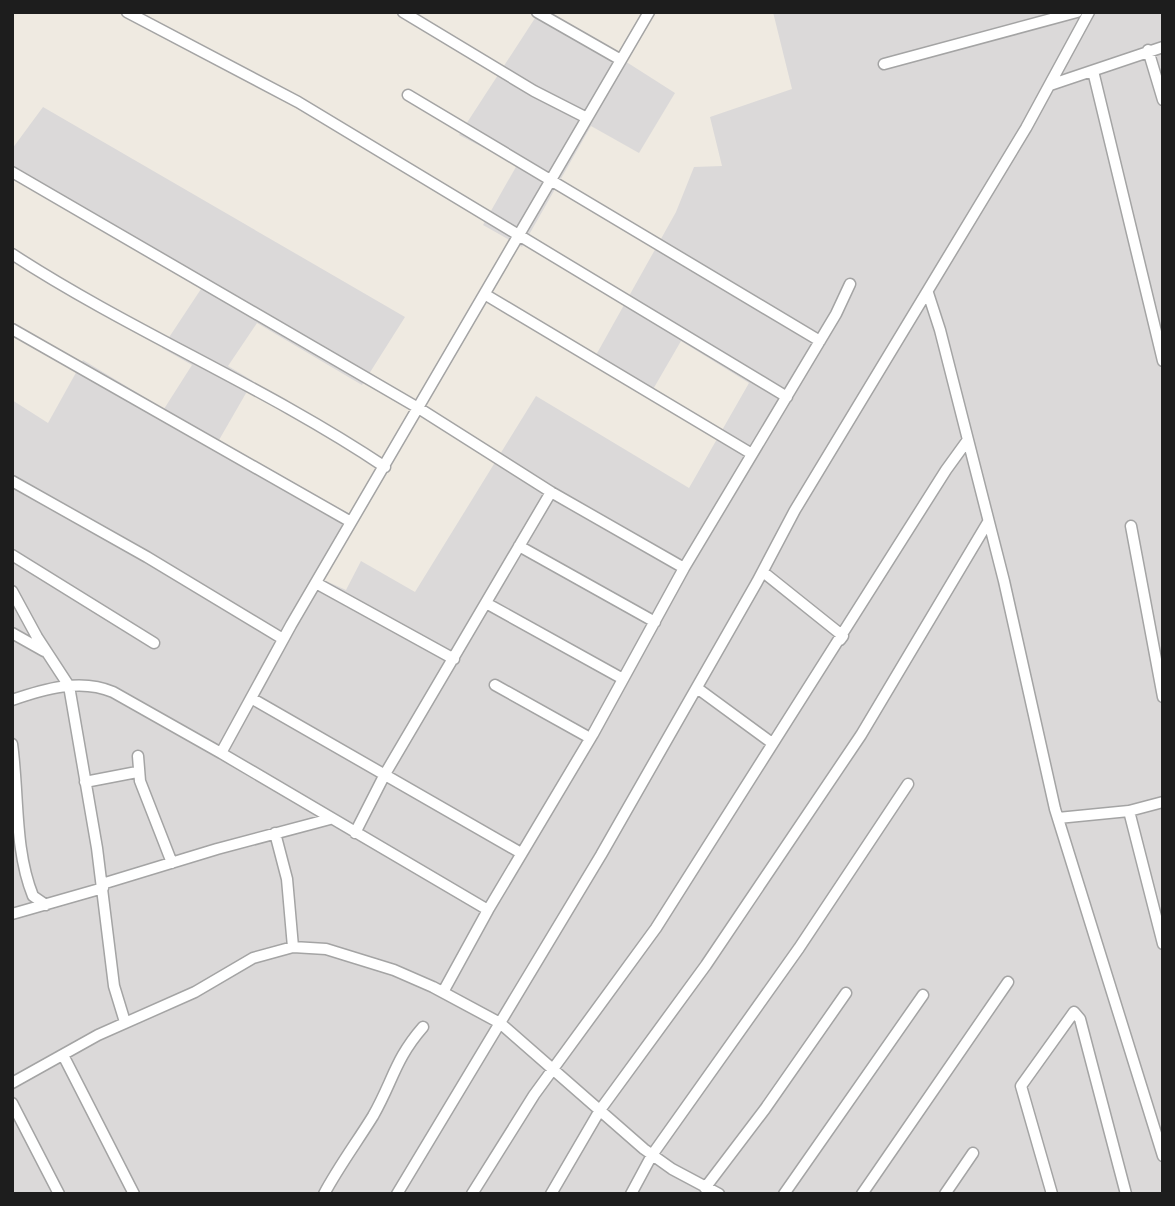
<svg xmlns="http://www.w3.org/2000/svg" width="1175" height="1206" font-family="'DM Sans',sans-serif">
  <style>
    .residential { fill: #dbd9d9 }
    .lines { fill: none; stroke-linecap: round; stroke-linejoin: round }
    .minor-casing { stroke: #a4a4a4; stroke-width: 13 }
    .minor { stroke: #fff; stroke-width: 10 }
  </style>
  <rect width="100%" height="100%" fill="#efeae1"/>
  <path class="residential" d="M539 12H548L675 93 639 153 591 126 522 247 483 225 517 165 459 135Z
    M773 12H1163V1194H12V400L48 423 83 360 164 409 192 365 162 348 201 289 12 177V149L43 107 405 317 362 385 257 323 228 366 253 381 219 440 350 514 315 576 346 590 361 561 415 592 536 396 689 488 749 383 681 341 648 398 591 364 676 212 694 167 722 166 710 117 792 89Z"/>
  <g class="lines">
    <g class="minor-casing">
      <path id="minor" d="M127 12 298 102 787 397
        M403 12 534 91 587 118
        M537 12 621 60
        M1148 50 1163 100
        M884 64 1077 12
        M1093 71 1163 361
        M1050 85 1163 47
        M408 95 820 341
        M12 172 420 409 551 492 385 774 355 833
        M12 254C132 332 266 387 385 467
        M928 293 940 330 1004 581 1055 809 1163 1156
        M486 295 752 454
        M12 329 351 522
        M12 481 147 557 283 639
        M551 492 684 568 836 314 850 284
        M1131 526 1163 697
        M519 546 655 622
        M12 555 154 643
        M763 572 843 636 840 640
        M316 583 454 659
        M12 591 37 637 69 686 97 848 114 986 125 1022
        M486 603 623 679
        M12 633 44 651
        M495 685 590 738
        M697 688 772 743
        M251 698 521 853
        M12 700C44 689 81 678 113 692L221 753
        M12 744C19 794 14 849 33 896L46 905
        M138 756 140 781 172 863
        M85 782 137 772
        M1129 811 1163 802
        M1058 818 1129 811 1163 944
        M275 833 287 879 293 947
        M102 884 217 849 330 819
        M488 910 593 734 684 568
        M12 914 103 888
        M443 992 488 910 221 753 291 625 649 12
        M63 1055 134 1194
        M12 1083 98 1035 195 992 253 958 293 947 326 949 394 970 433 987 500 1023 644 1149 672 1169 719 1194
        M12 1103 59 1194
        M705 1188 765 1109 846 993
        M324 1194C339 1166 357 1142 373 1116 393 1081 395 1059 423 1027
        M397 1194 601 855 757 582 795 510 1026 128 1089 12
        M472 1194 534 1095 656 928 946 470 967 441
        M551 1194 600 1110 706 965 861 735 988 522
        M631 1194 652 1155 799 948 908 784
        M784 1194 923 995
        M862 1194 1008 982
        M945 1194 973 1153
        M1052 1194 1021 1086 1074 1012 1080 1019 1126 1194"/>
    </g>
    <use href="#minor" class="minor"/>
  </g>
  <rect width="1175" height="1206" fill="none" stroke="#1d1d1d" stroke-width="28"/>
</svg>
